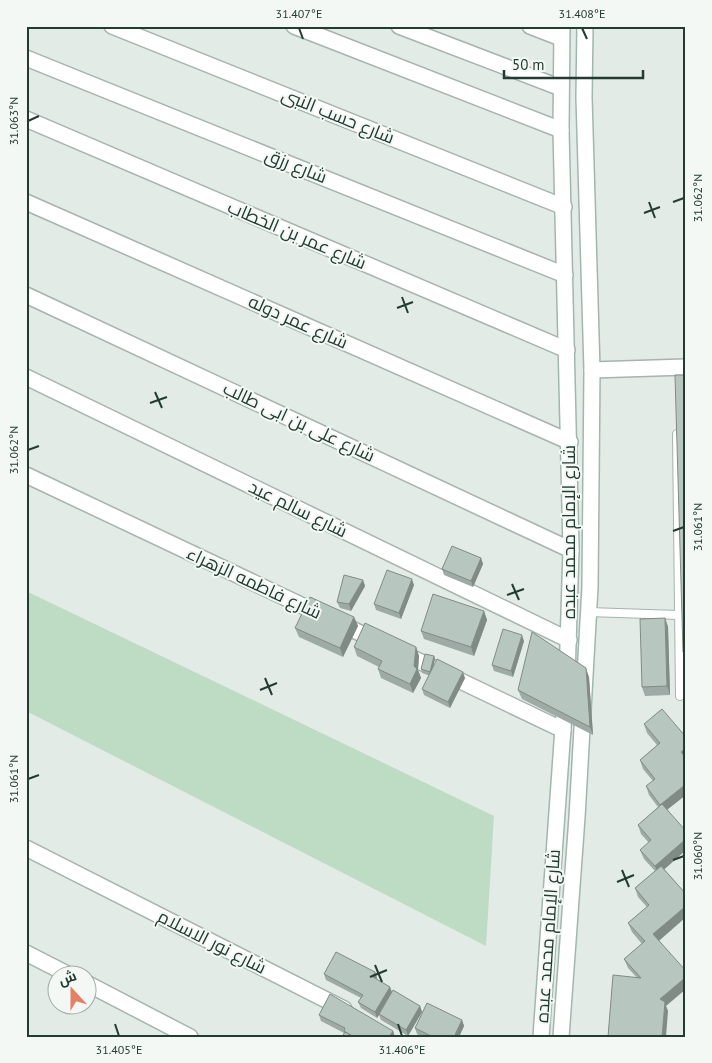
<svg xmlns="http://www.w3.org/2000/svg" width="712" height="1063" font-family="'PT Sans',Cairo,sans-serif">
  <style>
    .green { fill: #bedbc4 }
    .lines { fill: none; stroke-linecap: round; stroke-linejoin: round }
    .service-casing { stroke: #a6b3ae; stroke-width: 10 }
    .minor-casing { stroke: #a6b3ae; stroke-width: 18 }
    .secondary-casing { stroke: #a2b6ae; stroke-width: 18 }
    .service { stroke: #fff; stroke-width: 8 }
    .minor { stroke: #fff; stroke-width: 15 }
    .secondary { stroke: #fff; stroke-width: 15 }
    .wall { fill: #9eaaa5 }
    .shaded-wall { fill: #818b86 }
    .building { fill: #b8c6c0; stroke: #818b86 }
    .ticks { fill: none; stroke: #243b34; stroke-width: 2 }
    .labels { text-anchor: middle; stroke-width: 4; stroke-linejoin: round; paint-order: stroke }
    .street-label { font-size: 18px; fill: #243b34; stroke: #f3f8f5 }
    .neatline { fill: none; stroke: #243b34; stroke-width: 2 }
    .ticks-label { font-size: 12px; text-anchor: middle; fill: #243b34 }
  </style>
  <rect width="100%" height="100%" fill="#e3ebe7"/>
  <path class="green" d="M26 591 494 816 486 946 26 711Z"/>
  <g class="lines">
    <g class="service-casing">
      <path id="service" d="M677 434 680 696
        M588 612 679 615"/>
    </g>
    <g class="minor-casing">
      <path id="minor" d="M112 26 564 207
        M294 26 561 130
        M399 26 561 88
        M530 26 561 38
        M26 58 565 275
        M26 119 567 350
        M26 202 570 442
        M26 295 571 550
        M592 370 686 367
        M26 377 569 640
        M26 475 379 642
        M400 652 563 730
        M26 848 344 1009
        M26 953 71 976
        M88 984 190 1037"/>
    </g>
    <g class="secondary-casing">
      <path id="secondary" d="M562 26 561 130 571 550 567 677
        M541 1037 565 700
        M561 1037 577 817 590 587 592 370 584 97 585 26"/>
    </g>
    <use href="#service" class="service"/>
    <use href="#minor" class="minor"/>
    <use href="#secondary" class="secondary"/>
  </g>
  <path class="wall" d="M481 558 483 564 473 587 444 575 442 569Z
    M363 580 365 586 351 611 340 608 337 602Z
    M414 585 401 619 376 610 374 604Z
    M484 611 487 620 474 656 424 639 421 631Z
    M354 617 358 626 343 657 299 637 295 628Z
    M665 618 668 627 670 695 645 696 642 687Z
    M524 641 513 677 494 671 492 665Z
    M354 647H416L419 656 418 670 421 678 413 693 381 678 378 669 379 667 357 656Z
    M434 656 435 659 433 668 465 678 450 708 424 695 422 689 429 675 422 673 421 669Z
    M589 677 593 735 522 699 518 690Z
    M662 709 668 810 686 850 664 869 686 894V917L659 941 666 1006 668 1011 628 968 624 959 642 944 632 932 628 923 647 907 638 897 635 888 655 871 644 859 640 850 649 843 641 834 638 825 658 807 649 795 646 786 653 781 643 769 640 760 657 745 647 733 644 724Z
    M375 972 377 978V980L390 987 392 992 420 1006 422 1012 408 1036 381 1020 379 1015 377 1018 361 1008 358 1002 361 998 326 980 324 974Z
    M319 1015 393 1031 395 1037 344 1033 321 1021Z
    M462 1020 464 1026 459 1037H422L417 1034 415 1028Z"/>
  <path class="shaded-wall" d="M481 558 483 564 473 587 471 581Z
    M412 579 414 585 401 619 399 613Z
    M363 580 365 586 351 611 349 604Z
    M484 611 487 620 474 656 471 647Z
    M354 617 358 626 343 657 340 648Z
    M665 618 668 627 670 695 667 686Z
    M522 635 524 641 513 677 511 671Z
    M416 647 419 656 418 670 421 678 413 693 410 684 414 666Z
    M434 656 435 659 431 675 430 672Z
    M586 668 589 677 593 735 590 727Z
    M463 672 465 678 450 708 448 702Z
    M686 748V760L681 752Z
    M686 784V795L663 813 660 805Z
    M686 839V850L658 875 655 866Z
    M686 906V917L656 943 653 934Z
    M375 972 377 978 375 983 373 977Z
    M686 977V989L666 1006 668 1011 666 1037H662L660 999Z
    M390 987 392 993 377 1018 375 1012Z
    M420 1006 422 1012 408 1036 406 1030Z
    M462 1020 464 1026 459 1037H454Z
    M393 1031 395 1037H389Z"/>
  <path class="building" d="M675 375H686V652H683Z
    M452 546 481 558 471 581 442 569Z
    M387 570 412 579 399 613 374 604Z
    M344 575 363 580 349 604 337 602Z
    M433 594 484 611 471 647 421 631Z
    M310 597 354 617 340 648 295 628Z
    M665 618 667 686 642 687 640 619Z
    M365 623 416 647 414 666 417 669 410 684 378 669 382 661 354 647Z
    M503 629 522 635 511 671 492 665Z
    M532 632 586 668 590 727 518 690Z
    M425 654 434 656 430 672 421 669Z
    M437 659 463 672 448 702 422 689Z
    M662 709 686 737V748L681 752 686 758V784L660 805 646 786 655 779 640 760 660 743 644 724Z
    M662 804 686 831V839L655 866 640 850 651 840 638 825Z
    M661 866 686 894V906L653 934 686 971V977L660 999 665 1002 662 1037H608L613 975 641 978 624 959 645 941 628 923 649 905 635 888Z
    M336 952 375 972 373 977 390 987 375 1012 358 1002 363 995 324 974Z
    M393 990 420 1006 406 1030 379 1014Z
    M330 994 393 1031 389 1037H354L344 1031 345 1028 319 1015Z
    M427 1003 462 1020 454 1037H433L415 1028Z
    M345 1032 354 1037H342Z"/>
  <path class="ticks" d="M299 28 303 39M582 28 587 39M28 121 39 116M649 202 655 218M673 202 684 198M644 213 660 207M402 297 408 313M397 308 413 302M155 392 162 408M150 403 167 397M28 450 39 446M673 531 684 527M512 584 519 600M507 595 524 589M265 678 272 695M260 690 277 683M28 779 39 775M673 860 684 856M622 870 629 887M617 882 634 875M375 965 382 982M370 977 387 970M115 1024 119 1036M398 1024 402 1036"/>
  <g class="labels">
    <g class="street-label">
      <text transform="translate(338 116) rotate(22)" y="6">شارع حسب النبى</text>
      <text transform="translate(296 166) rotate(22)" y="6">شارع رزق</text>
      <text transform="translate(297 235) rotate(23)" y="6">شارع عمر بن الخطاب</text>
      <text transform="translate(298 322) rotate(24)" y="6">شارع عمر دوله</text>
      <text transform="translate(299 422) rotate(25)" y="6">شارع على بن ابى طالب</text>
      <text transform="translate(298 509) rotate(26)" y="6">شارع سالم عيد</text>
      <text transform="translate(569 532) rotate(-90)" y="6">شارع الإمام محمد عبده</text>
      <text transform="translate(254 583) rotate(25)" y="6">شارع فاطمه الزهراء</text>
      <text transform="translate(548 936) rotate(-86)" y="6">شارع الإمام محمد عبده</text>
      <text transform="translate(212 942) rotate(27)" y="6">شارع نور الاسلام</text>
    </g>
  </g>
  <rect width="712" height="1063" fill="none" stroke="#f3f8f5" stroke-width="55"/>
  <g transform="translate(72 990) rotate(339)"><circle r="24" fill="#f3f8f5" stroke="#a0aca8"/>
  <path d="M0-4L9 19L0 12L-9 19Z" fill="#e67f66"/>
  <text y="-8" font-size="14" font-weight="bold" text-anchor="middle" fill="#243b34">ش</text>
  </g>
  <path d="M504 70v8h139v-8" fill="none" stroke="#243b34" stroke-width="2.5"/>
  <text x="512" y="70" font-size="15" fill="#243b34" stroke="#f3f8f5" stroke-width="4" paint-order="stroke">50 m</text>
  <rect x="28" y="28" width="656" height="1008" class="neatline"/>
  <g class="ticks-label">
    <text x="299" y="18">31.407°E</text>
    <text x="582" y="18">31.408°E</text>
    <text transform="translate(14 121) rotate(-90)" y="4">31.063°N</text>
    <text transform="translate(698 198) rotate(-90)" y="4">31.062°N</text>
    <text transform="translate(14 450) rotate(-90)" y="4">31.062°N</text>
    <text transform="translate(698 527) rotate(-90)" y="4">31.061°N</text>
    <text transform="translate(14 779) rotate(-90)" y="4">31.061°N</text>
    <text transform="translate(698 856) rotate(-90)" y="4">31.060°N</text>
    <text x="119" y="1054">31.405°E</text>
    <text x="402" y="1054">31.406°E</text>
  </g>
</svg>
